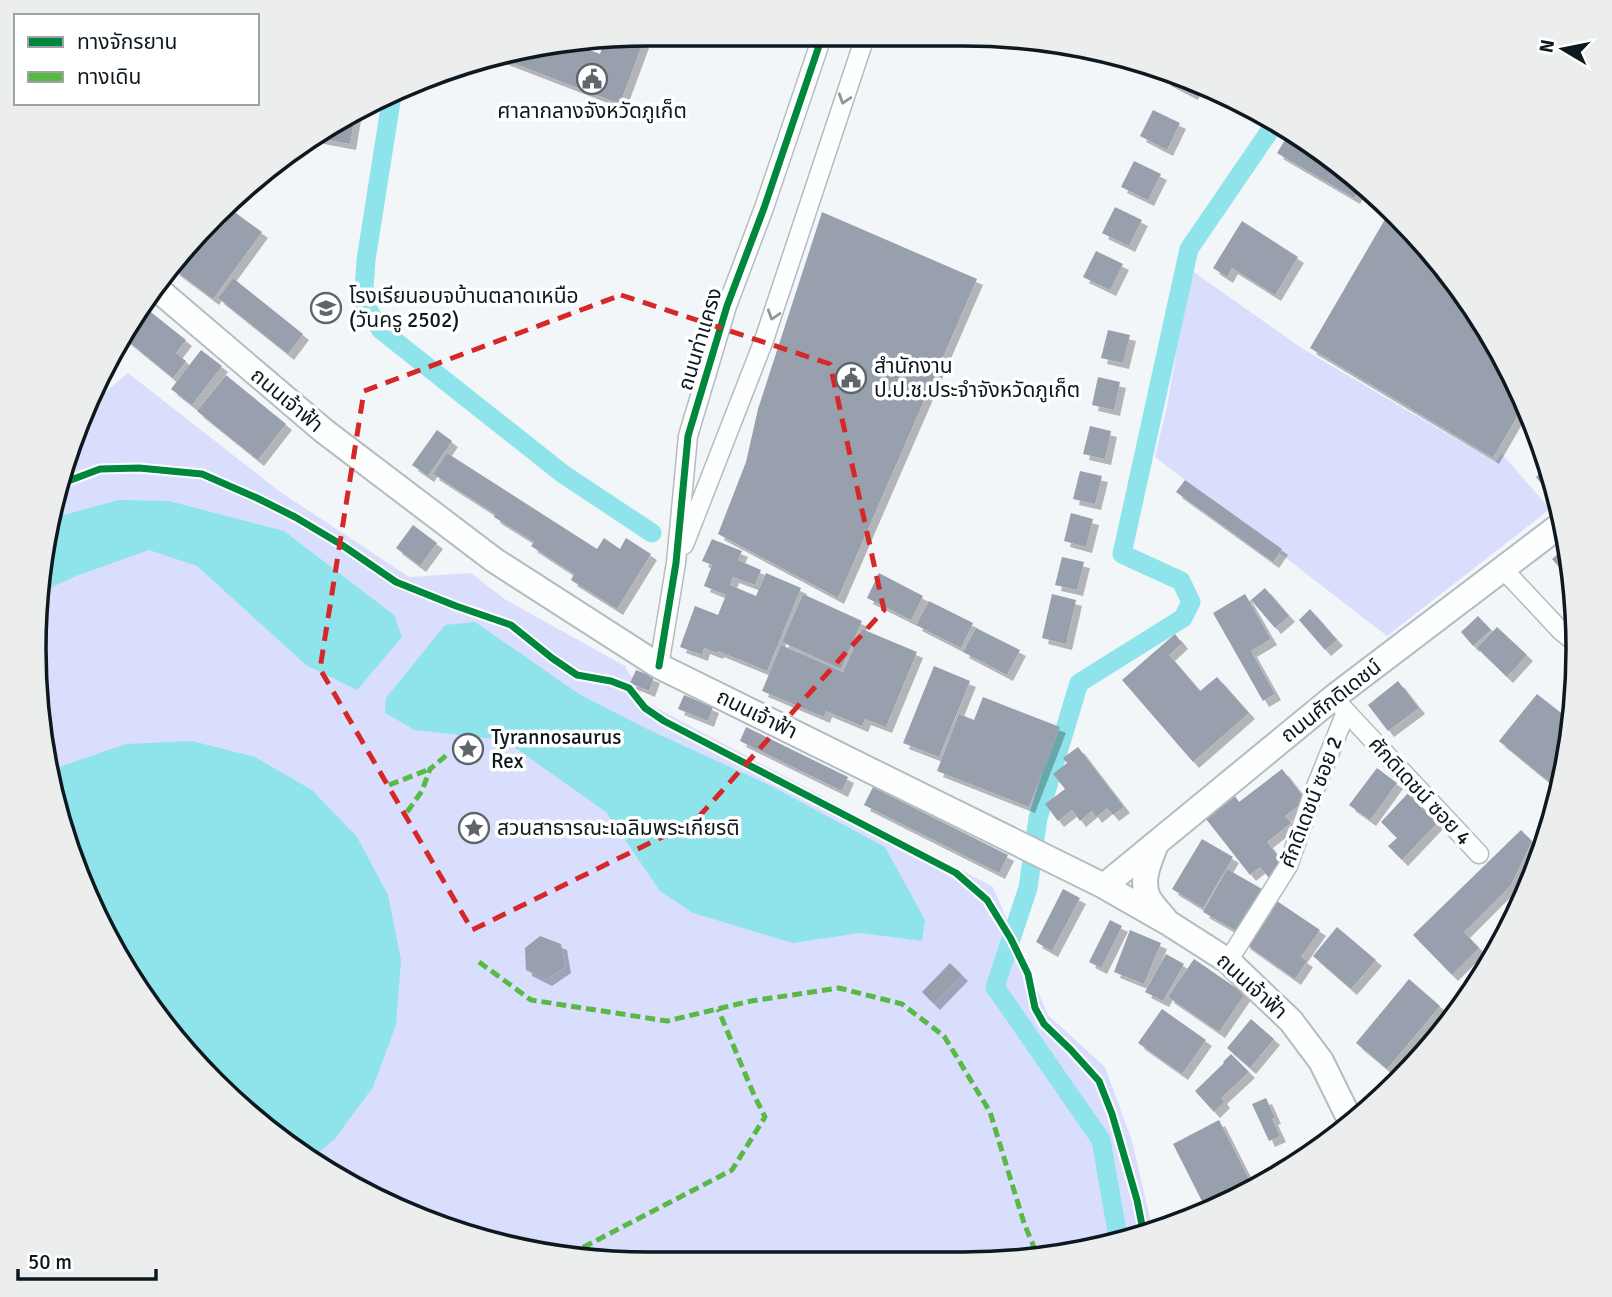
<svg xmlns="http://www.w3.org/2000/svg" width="1612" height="1297" font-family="Signika,'Noto Sans Thai',sans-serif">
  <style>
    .green { fill: #d9defc }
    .water { fill: #8ee4ea }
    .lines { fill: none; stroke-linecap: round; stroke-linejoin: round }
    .canal { stroke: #8ee4ea; stroke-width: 19 }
    .building { fill: #98a0ad; filter: url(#shadow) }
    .street-casing { stroke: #b5bcc1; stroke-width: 21 }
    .secondary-casing { stroke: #b5bcc1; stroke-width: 28 }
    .street { stroke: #fdfefe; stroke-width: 18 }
    .secondary { stroke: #fdfefe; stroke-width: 24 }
    .quiet { stroke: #58b947; stroke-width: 5; stroke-dasharray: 10 5; stroke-linecap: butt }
    .cycleway-casing { stroke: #fff; stroke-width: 11 }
    .cycleway { stroke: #00873e; stroke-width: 7 }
    .oneway { stroke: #91969a }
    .marked { fill: none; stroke: #d62828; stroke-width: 5; stroke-dasharray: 14 9; stroke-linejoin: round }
    .labels { text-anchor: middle; stroke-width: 7; stroke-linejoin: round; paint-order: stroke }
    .poi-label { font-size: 21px; fill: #0d181f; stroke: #fff; text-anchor: start }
    .street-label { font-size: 21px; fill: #0d181f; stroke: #fff }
    .rim { fill: none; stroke: #0d181f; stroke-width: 3.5 }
  </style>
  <defs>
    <filter id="shadow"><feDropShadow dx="6" dy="6" stdDeviation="0" flood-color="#0004"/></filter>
  </defs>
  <rect width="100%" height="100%" fill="#f3f6f9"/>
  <path class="green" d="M1191 270 1303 349 1495 462 1502 454 1550 509 1387 636 1155 457 1167 406Z
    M128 373 279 491 409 577 471 573 506 600 625 666 647 703 993 887 1048 1015 1105 1067 1132 1141 1153 1231 1123 1243 1003 1262H609L490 1243 377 1200 274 1136 186 1054 97 921 45 769 35 609 54 489 89 406Z"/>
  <path class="water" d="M119 500 169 501 284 531 394 615 402 637 357 690 306 665 197 566 149 550 76 576 37 594 49 519Z
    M475 622 579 694 643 727 771 786 885 847 925 920 922 941 860 933 793 943 693 913 660 891 606 812 504 740 415 730 385 713 386 698 445 625Z
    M192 741 255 757 312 790 357 837 388 895 401 960 396 1025 373 1087 334 1140 310 1159 274 1136 186 1054 97 921 48 776 62 766 126 744Z"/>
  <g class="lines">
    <path class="canal" d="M392 95 366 260 363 302 381 330 563 474 652 533
      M1119 1243 1101 1140 995 987 1028 888 1038 818 1079 683 1183 618 1191 602 1181 581 1122 554 1189 249 1273 126"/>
  </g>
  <path class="building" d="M646 34 620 104 489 54 571 43 600 54 605 39Z
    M1169 73 1198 80 1192 94 1165 80Z
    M356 109 350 144 313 137 341 115Z
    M1153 110 1180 123 1167 150 1140 136Z
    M1288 135 1363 182 1354 198 1277 153Z
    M1134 161 1161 174 1148 200 1121 187Z
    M1115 207 1142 220 1129 246 1102 233Z
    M1391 209 1451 274 1515 376 1525 403 1493 458 1310 348Z
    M233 211 262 232 213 299 173 269 213 215 224 224Z
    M822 212 977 279 838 598 718 534 746 462 758 409Z
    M1242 221 1298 257 1275 295 1232 268 1227 277 1213 268Z
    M1096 251 1123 264 1110 290 1083 277Z
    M233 278 303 334 288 354 218 298Z
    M147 309 186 340 176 353 186 361 173 378 124 338Z
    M1108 330 1130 335 1123 363 1101 358Z
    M201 350 222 366 192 405 171 389Z
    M226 375 286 424 258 460 197 411Z
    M1098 377 1120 382 1114 410 1092 405Z
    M1090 426 1111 431 1105 459 1083 454Z
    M437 430 452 441 428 476 412 465Z
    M447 453 597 549 604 538 620 549 626 538 651 554 617 609 571 580 574 574 531 546 534 542 494 517 495 514 433 474Z
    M1549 466 1558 491 1551 496 1536 477Z
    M1080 471 1102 476 1095 504 1073 499Z
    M1185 480 1282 549 1273 562 1176 492Z
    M1071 513 1093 519 1086 547 1064 541Z
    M413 525 437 543 420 566 396 548Z
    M712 539 742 551 738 560 761 570 755 585 733 577 730 585 756 596 766 573 801 588 767 671 718 651 717 653 704 648 702 655 680 647 695 606 718 615 726 595 704 586 712 565 702 561Z
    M1567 546 1574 584 1552 559Z
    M1062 557 1084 562 1077 590 1055 585Z
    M879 573 923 596 911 620 867 598Z
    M1265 588 1289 616 1275 628 1251 600Z
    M803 594 862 621 841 669 782 642Z
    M1052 594 1076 600 1066 644 1042 638Z
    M1245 594 1271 639 1251 651 1275 694 1263 701 1213 613Z
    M929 601 973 623 961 648 916 625Z
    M1310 609 1337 640 1325 650 1299 620Z
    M1478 616 1491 630 1473 646 1461 632Z
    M1497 627 1527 655 1507 677 1477 648Z
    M976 628 1020 650 1007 675 963 652Z
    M862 629 917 652 886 727 865 719 862 726 826 711 824 717 762 691 781 645 843 672Z
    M1175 634 1182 643 1169 655 1200 691 1217 677 1249 713 1193 762 1122 680Z
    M934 666 970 681 939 757 903 743Z
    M636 670 654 677 649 691 630 683Z
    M1398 681 1419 708 1388 731 1368 705Z
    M1537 694 1574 723 1559 790 1499 741Z
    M684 695 713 707 708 721 678 709Z
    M983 697 1060 727 1029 807 937 771 959 714 974 720Z
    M746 727 848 777 842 791 740 741Z
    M1078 747 1124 807 1113 815 1107 808 1096 817 1092 811 1080 821 1072 810 1058 821 1045 804 1065 789 1053 774 1067 763 1063 758Z
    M1377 768 1397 783 1370 820 1349 805Z
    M1282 769 1306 800 1285 816 1291 823 1267 842 1285 865 1269 878 1260 867 1250 875 1206 819 1235 796 1239 802Z
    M873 787 1008 855 999 873 864 805Z
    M1410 791 1440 820 1402 860 1388 846 1397 838 1381 822Z
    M1521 830 1532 841 1511 885 1464 932 1479 948 1452 975 1413 935Z
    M1202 839 1233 857 1203 908 1172 889Z
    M1227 869 1262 889 1238 932 1203 912Z
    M1063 889 1080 898 1052 951 1036 942Z
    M1274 899 1320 930 1301 957 1307 961 1295 979 1244 943Z
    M1110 920 1122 926 1101 968 1089 962Z
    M1337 927 1376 960 1351 989 1313 956Z
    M1130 930 1161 943 1144 984 1114 972Z
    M540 936 561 944 565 967 546 980 526 970 525 948Z
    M1166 954 1184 964 1163 1001 1145 992Z
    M1194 959 1245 994 1219 1032 1168 997Z
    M950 963 962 975 934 1004 922 992Z
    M1409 979 1440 1006 1387 1069 1356 1043Z
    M1162 1009 1206 1040 1182 1074 1138 1043Z
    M1251 1019 1274 1039 1250 1068 1227 1048Z
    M1231 1054 1249 1072 1221 1098 1224 1102 1214 1112 1195 1091 1224 1063 1223 1062Z
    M1266 1098 1275 1118 1272 1119 1280 1136 1269 1141 1252 1104Z
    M1219 1120 1254 1189 1236 1200 1207 1211 1173 1144Z"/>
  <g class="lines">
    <g class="street-casing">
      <path id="street" d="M684 545 764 340 866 34
        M1503 569 1561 631 1576 643
        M659 666 676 563 688 436 727 306 764 208 823 34
        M1340 705 1479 854
        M1228 961 1288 866 1313 794 1346 712"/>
    </g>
    <g class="secondary-casing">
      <path id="secondary" d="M156 288 324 431 494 560 659 666 1104 886 1167 922 1228 961 1291 1021 1321 1061 1352 1124
        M1156 844C1150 860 1141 877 1147 895 1150 903 1159 912 1165 919
        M1104 886 1334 697 1563 523"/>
    </g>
    <use href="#street" class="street"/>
    <use href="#secondary" class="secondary"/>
    <path class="quiet" d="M389 785 430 769
      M407 812 422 791 430 769 448 754
      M479 962 531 1000 667 1021 751 1001 839 988 902 1004 944 1036 990 1112 1024 1223 1038 1257
      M571 1256 578 1250 732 1170 765 1117 754 1095 718 1009"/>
    <g class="cycleway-casing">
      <path id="cycleway" d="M55 486 100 469 139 468 202 474 257 498 295 517 342 545 396 582 456 606 511 625 552 658 577 675 611 681 629 688 645 708 664 721 956 873 987 900 1011 939 1028 974 1035 1008 1044 1024 1071 1050 1099 1081 1112 1114 1137 1200 1144 1235
        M659 666 676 563 688 436 727 306 764 208 823 34"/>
    </g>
    <use href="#cycleway" class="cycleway"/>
  </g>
  <defs><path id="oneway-chevron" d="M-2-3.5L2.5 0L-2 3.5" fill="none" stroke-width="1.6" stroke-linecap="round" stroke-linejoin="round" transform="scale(1.75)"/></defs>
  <g class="oneway">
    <use href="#oneway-chevron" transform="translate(844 99) rotate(108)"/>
    <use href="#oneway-chevron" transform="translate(773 315) rotate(108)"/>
  </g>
  <path class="marked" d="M621 295 830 364 884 610 695 821 472 930 320 669 364 391Z"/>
  <defs>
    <g id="civic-ring" transform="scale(1.575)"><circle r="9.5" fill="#fff" stroke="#5e666b" stroke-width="1.5"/><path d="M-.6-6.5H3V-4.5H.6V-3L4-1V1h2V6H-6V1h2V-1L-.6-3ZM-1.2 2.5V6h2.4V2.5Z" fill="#5e666b"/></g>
    <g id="school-ring" transform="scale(1.575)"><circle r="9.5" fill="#fff" stroke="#5e666b" stroke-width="1.5"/><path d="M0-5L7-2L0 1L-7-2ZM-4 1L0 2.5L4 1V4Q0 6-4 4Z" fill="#5e666b"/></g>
    <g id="sight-ring" transform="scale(1.575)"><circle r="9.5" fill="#fff" stroke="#5e666b" stroke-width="1.5"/><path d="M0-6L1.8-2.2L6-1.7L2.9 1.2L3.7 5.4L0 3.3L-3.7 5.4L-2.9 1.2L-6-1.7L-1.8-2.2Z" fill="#5e666b"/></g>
  </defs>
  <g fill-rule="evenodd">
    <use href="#civic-ring" x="592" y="79"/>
    <use href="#school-ring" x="326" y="308"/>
    <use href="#civic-ring" x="851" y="378"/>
    <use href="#sight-ring" x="468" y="749"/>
    <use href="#sight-ring" x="474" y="828"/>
  </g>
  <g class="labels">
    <g class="poi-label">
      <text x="592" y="118" text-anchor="middle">ศาลากลางจังหวัดภูเก็ต</text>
      <text x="349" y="303">โรงเรียนอบจบ้านตลาดเหนือ<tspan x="349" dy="24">(วันครู 2502)</tspan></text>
      <text x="874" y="373">สำนักงาน<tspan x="874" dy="24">ป.ป.ช.ประจำจังหวัดภูเก็ต</tspan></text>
      <text x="491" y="744">Tyrannosaurus<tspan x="491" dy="24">Rex</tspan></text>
      <text x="497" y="835">สวนสาธารณะเฉลิมพระเกียรติ</text>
    </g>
    <g class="street-label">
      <text transform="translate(700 339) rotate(-73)" y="7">ถนนท่าแครง</text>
      <text transform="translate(287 400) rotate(40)" y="7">ถนนเจ้าฟ้า</text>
      <text transform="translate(1331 701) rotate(-38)" y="7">ถนนศักดิเดชน์</text>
      <text transform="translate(757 714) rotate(26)" y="7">ถนนเจ้าฟ้า</text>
      <text transform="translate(1420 791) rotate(47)" y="7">ศักดิเดชน์ ซอย 4</text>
      <text transform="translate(1311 802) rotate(-69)" y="7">ศักดิเดชน์ ซอย 2</text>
      <text transform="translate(1252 986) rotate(42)" y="7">ถนนเจ้าฟ้า</text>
    </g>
  </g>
  <path d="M0 0H1612V1297H0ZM649 46H963A603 603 0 0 1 1566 649V649A603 603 0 0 1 963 1252H649A603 603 0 0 1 46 649V649A603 603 0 0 1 649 46Z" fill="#eceded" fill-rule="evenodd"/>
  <path class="rim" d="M649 46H963A603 603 0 0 1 1566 649V649A603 603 0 0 1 963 1252H649A603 603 0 0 1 46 649V649A603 603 0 0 1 649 46Z"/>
  <rect x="14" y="14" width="245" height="91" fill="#ffffff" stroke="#9ea3a5" stroke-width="2"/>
  <rect x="28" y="37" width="35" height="10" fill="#00873e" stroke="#9ea3a5" stroke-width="2"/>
  <text x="77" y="49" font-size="21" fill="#0d181f">ทางจักรยาน</text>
  <rect x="28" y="72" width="35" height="10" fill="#58b947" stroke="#9ea3a5" stroke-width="2"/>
  <text x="77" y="84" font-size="21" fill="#0d181f">ทางเดิน</text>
  <g transform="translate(1563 49) rotate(280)" stroke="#ffffff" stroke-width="5" paint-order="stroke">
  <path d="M0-5L12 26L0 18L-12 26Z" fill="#0d181f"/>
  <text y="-10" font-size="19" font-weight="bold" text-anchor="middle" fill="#0d181f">N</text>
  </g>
  <path d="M18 1269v10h138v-10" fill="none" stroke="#0d181f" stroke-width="3.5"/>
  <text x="28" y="1269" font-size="21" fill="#0d181f" stroke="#ffffff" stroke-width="5" paint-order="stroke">50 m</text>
</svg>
